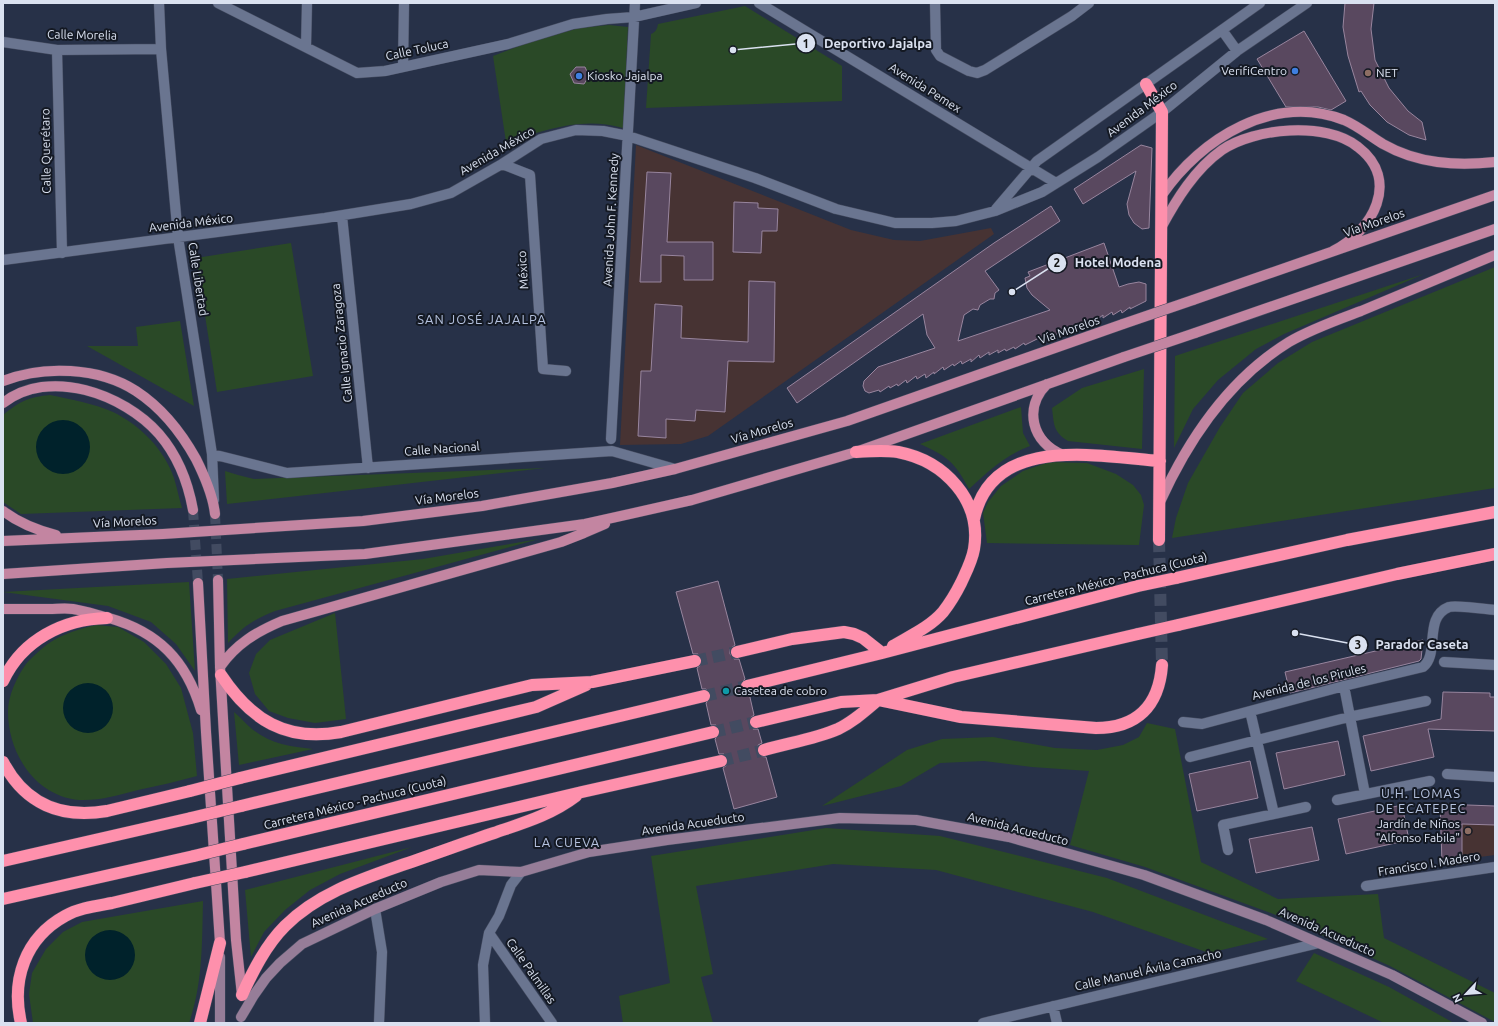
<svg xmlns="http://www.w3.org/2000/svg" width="1498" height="1026" font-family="Ubuntu,sans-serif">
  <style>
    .education { fill: #473333 }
    .green { fill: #2a4927 }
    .water { fill: #00222b }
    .building { fill: #59485f; stroke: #98859e }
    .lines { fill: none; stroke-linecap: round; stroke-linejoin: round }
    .primary-tunnel { stroke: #424b61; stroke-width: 10; stroke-dasharray: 10 5; stroke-linecap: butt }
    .highway-tunnel { stroke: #424b61; stroke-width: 12; stroke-dasharray: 12 6; stroke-linecap: butt }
    .street-casing { stroke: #454c60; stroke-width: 11 }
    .secondary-casing { stroke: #454c60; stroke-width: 11 }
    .primary-casing { stroke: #454c60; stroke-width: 11 }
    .highway-casing { stroke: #454c60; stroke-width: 13 }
    .street { stroke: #6a7590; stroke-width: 10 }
    .secondary { stroke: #967d98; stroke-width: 10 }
    .primary { stroke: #c385a1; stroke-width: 10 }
    .highway { stroke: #fe90ac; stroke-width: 12 }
    .primary-bridge-casing { stroke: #454c60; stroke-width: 11; stroke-linecap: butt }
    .highway-bridge-casing { stroke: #454c60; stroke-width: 13; stroke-linecap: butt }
    .primary-bridge { stroke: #c385a1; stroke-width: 10 }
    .highway-bridge { stroke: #fe90ac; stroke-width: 12 }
    .shop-dot { fill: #3f7fe0; stroke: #141923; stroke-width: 1.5 }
    .education-dot { fill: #8d6e63; stroke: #141923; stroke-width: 1.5 }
    .culture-dot { fill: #0f9aa8; stroke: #141923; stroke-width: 1.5 }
    .labels { text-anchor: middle; stroke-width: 4; stroke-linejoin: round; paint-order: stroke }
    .street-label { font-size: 12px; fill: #dae1f0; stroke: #141923 }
    .poi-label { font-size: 12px; fill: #dae1f0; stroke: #141923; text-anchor: start }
    .neighbourhood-label { font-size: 13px; letter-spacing: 1px; fill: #b4c1de; stroke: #141923 }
    .leader { fill: none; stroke: #dae1f0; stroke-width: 1.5 }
    .callout-dot { fill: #dae1f0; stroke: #141923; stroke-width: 1.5 }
    .mark-label { font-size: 12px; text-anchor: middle; font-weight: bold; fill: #111 }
    .callout-label { font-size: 13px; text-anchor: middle; font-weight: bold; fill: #dae1f0; stroke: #141923; stroke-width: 4; stroke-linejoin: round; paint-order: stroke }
  </style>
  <rect width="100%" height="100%" fill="#273148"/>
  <path class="education" d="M636 145 851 230 894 240 920 241 991 228 994 234 708 436 681 444 620 445Z
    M1440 804 1495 806V855L1442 862Z"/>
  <path class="green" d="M745 6 842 66V101L646 108 651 34C656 32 657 29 658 24Z
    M609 25 628 27 623 128C581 116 547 130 506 142L493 56 527 43 579 28Z
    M291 243 313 376 217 392 196 258Z
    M1495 267V488L1172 538 1176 518 1188 483 1220 427 1243 393 1278 363 1312 342Z
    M1424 274 1284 334 1256 349 1218 380 1193 409 1174 448 1175 356Z
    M180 321 194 406 87 346H138L136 327Z
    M1144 369 1142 449 1068 441C1053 432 1054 424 1052 408L1082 388Z
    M50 395C69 399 96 404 113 412 140 425 164 449 174 478 177 488 179 498 182 508L21 514 3 502V415C20 401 29 397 50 395Z
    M1021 407 1023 433 1030 446C1004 456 990 470 969 489 954 461 948 457 920 444Z
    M1049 462 1087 463 1116 474 1133 485 1141 495 1144 505 1139 545 987 543 983 513 988 502 1001 486 1023 471Z
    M545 468 227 504 225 471 238 475 254 479Z
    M539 539 275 611C253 620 244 626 228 643L227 579 423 559Z
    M189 582 195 671 176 644 151 622 108 606 3 592Z
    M335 613 346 719 315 723 288 718 269 711 255 694 249 673 256 654 270 640Z
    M96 625 118 627 144 642 166 664 181 688 193 733 197 776C178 781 158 786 138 790 119 795 99 801 79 800 35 796 8 753 8 712 8 695 17 677 26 664 29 660 33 657 37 653 55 636 72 631 96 625Z
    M234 712C240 717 246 724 252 729 270 744 290 747 313 749L239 765Z
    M1147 723 1175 729 1201 862 1278 899 1378 894 1384 938 1495 993V1022L1390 966 1284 918 1145 867 1070 845 1089 771 1032 767 984 761 940 763 901 786 822 806 907 750 942 739 993 737 1055 748 1097 750 1123 745 1139 737Z
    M826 828 940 836 1107 878 1268 939 1209 953 1093 912 936 870 833 864 696 886 713 974 701 977 713 1023H623L619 996 670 983 651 856Z
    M412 847 340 874 310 890 285 910 264 932 251 957 245 890Z
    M203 901C202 942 203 983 189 1023H33L29 994 32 973 46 949 63 932 82 922Z
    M1314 953 1389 987 1454 1023H1384L1296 981Z"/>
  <path class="water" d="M36 447a27 27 0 1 1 54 0a27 27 0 1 1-54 0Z
    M63 708a25 25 0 1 1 50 0a25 25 0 1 1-50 0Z
    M85 955a25 25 0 1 1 50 0a25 25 0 1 1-50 0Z"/>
  <path class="building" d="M1345 3H1374L1371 29 1375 60 1389 88 1408 111 1422 122 1426 140 1409 135 1387 122 1370 105 1361 91 1359 92 1348 56 1343 27Z
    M1304 31 1346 101 1331 110 1318 107H1286L1257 59Z
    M576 67H585L589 76 584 84 574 83 570 74Z
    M1141 145 1152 148 1149 228 1142 229 1134 223 1129 215 1127 204 1136 171 1083 204 1074 189Z
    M647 172 671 173 667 242H713V280H684V256L661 255V282H640Z
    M734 202 758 203V208L778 209 777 231H762L761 253 733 252Z
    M1051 206 1060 221 985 271 999 290 995 293 994 299H990L980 305 978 310 973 309 964 315 958 341 1050 310 1032 295 1027 288 1025 278 1030 276 1028 272 1104 243 1119 287 1128 284 1139 282 1146 284V301L1130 309V307L1122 313 1121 310 1113 315 1112 312 1103 318V315L1095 321 1094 318 1086 324V321L1075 327V324L1066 331 1065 328 1055 335 1054 332 1045 337V335L1025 345 1024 343 1015 349 1014 347 1006 351 1005 349 998 353V350L989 355V352L980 358 979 355 971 362V359L962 364 961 361 954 366 953 364 944 370 943 367 934 374V372L926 378 925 374 917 379 916 376 907 383 906 380 898 386 897 384 890 388 889 386 880 392 879 390 869 393 865 391 863 386 864 381 878 367 935 348 927 335 923 314 797 403 787 388 994 243Z
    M749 281 775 282 774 362 728 361 725 412 696 410 695 421 666 419V438L638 436 641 371H651L655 304 682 306 681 338 748 342Z
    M718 581 735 645 730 649V654L734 659H739L745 679 740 684V688L745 693H749L754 715 749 719V724L753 729H758L762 743 758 745 757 752 759 756 766 757 777 797 734 809 723 768 728 764V759L724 754H719L715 739 720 734V730L716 725H711L706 703 711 698V694L706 689H702L697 668 702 664V659L698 654H693L676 592Z
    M1423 640 1421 659 1419 661 1290 693 1285 672Z
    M1443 692 1490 693V697H1495V731L1428 729 1434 757 1371 771 1363 736 1441 719Z
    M1338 741 1345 775 1284 789 1276 753Z
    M1250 761 1258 798 1197 811 1189 774Z
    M1440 804 1495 806V825L1462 824V859L1442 862Z
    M1402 805 1409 840 1346 854 1338 819Z
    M1312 827 1319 860 1256 873 1249 839Z"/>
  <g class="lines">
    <path class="primary-tunnel" d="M193 510 198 583
      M215 514 218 580"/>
    <path class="highway-tunnel" d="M1159 540 1162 665
      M695 661 737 652
      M704 696 747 686
      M713 732 756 722
      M721 761 764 750"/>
    <g class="street-casing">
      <path id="street" d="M159 3 161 49 178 237 212 454 214 500
        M218 3 357 73 385 71 508 44 573 24 607 19 634 17 696 3
        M759 3 1056 183
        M935 3 936 50 940 56 969 71 977 73 985 70 1072 16 1089 3
        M1222 30 1237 51
        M3 42 57 50 161 49
        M306 47 307 3
        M57 50 62 253
        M403 67 404 3
        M502 164 530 175 543 369 566 371
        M996 209 1037 161 1260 3
        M342 216 368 468
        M3 260 325 218 411 204 451 193 502 164 541 139 576 130 603 131 628 136 755 178 836 209 895 223H932L956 221 995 211 1042 192 1098 157 1162 112 1237 51 1307 3
        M611 439 635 3
        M212 454 287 473 612 451 675 469
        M1444 662 1495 665
        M1344 686 1365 794
        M1250 711 1274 814
        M1183 722 1202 724 1344 686 1423 667C1440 654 1423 617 1449 607 1456 605 1486 609 1495 610
        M1190 757 1349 717 1426 701
        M1447 774 1495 777
        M1337 800 1430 781
        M1228 850 1223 825 1306 807
        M1366 886 1495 867
        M375 909 382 952 379 1023
        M489 933 552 1023
        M1053 1006 1057 1023
        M485 1023 483 965 489 933 499 916 511 885 521 872
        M983 1023 1319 943"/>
    </g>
    <g class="secondary-casing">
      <path id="secondary" d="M220 957V1023
        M241 1017 254 995 266 978 280 963 302 944 375 909 441 882 479 870 521 872 589 852 667 840 840 818 916 820 1009 837 1144 875 1266 920 1392 975 1482 1023"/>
    </g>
    <g class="primary-casing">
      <path id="primary" d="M1162 195C1201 138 1274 93 1344 120 1358 126 1370 136 1383 144 1418 164 1456 166 1495 162
        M1161 228C1176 200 1195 169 1222 150 1254 128 1326 121 1358 147 1401 180 1373 231 1333 251
        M1193 300 1495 195
        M1195 333 1495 229
        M3 381C43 365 99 367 136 391 162 408 181 432 196 459 204 475 213 495 215 514
        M1047 384C1023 408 1032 443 1063 455
        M3 403C49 367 124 394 159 434 178 456 188 482 193 510
        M1160 502C1188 440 1229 379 1289 342 1311 329 1337 320 1361 311 1406 292 1450 274 1495 255
        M3 511C19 523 36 530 56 535
        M3 541 163 534 363 521 482 506 612 483 675 469 847 421 1123 324
        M3 574 167 563 365 554 585 524 692 500 856 452 1124 357
        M218 580 220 667 236 940 242 995
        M198 583 206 732 220 943
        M3 609C18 609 33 609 49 609 57 609 65 608 73 609 85 611 97 615 109 618 158 632 186 660 201 710
        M220 667C236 644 256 632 282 621L561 542 584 533 605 524"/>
    </g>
    <g class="highway-casing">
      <path id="highway" d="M1146 84 1162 112 1159 540
        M856 452C870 451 884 450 898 452 945 461 982 501 974 549 972 561 966 572 961 583 956 593 950 603 943 612 930 627 910 636 893 646
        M974 519C992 434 1096 456 1160 461
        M1176 578 1347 540 1495 512
        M1178 625 1397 574 1495 554
        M737 652 792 639 844 632 854 634 863 638 882 653
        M221 675C251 720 286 742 341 732L532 685 592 682 695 661
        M3 681C22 640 63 619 107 618
        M747 686 882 653 1138 586
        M879 700 961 717 1096 728C1137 728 1159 706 1162 665
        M756 722 841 702 878 700 953 677 1138 634
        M764 750C788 743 815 739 838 729 853 722 865 711 878 700
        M3 762C25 804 61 819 107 811L190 791
        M240 778 536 707 586 685
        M241 806 704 696
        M243 844 713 732
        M3 861 191 818
        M245 872 582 792 721 761
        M3 899 194 856
        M242 995C253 971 266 945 285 926 318 893 362 879 405 864 435 854 464 843 494 833 523 823 551 815 576 796
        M21 1023C11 980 25 938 65 916 79 908 96 906 112 903 140 896 167 890 195 883
        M200 1023 220 943"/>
    </g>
    <use href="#street" class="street"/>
    <use href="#secondary" class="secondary"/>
    <use href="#primary" class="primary"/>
    <use href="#highway" class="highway"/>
    <g class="primary-bridge-casing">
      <path id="primary-bridge" d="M1123 324 1193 300
        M1124 357 1195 333"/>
    </g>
    <g class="highway-bridge-casing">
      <path id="highway-bridge" d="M1138 586 1176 578
        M1138 634 1178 625
        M190 791 240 778
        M191 818 241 806
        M194 856 243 844
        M195 883 245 872"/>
    </g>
    <use href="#primary-bridge" class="primary-bridge"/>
    <use href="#highway-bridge" class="highway-bridge"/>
  </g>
  <g class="shop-dot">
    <circle cx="1295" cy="71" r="4"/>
    <circle cx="579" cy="76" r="4"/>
  </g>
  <g class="education-dot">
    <circle cx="1368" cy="73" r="4"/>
    <circle cx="1468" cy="831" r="4"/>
  </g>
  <circle class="culture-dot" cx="726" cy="691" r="4"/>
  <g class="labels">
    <g class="street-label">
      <text transform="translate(82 35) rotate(1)" y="4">Calle Morelia</text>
      <text transform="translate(417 50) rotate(-12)" y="4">Calle Toluca</text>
      <text transform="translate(925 88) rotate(32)" y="4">Avenida Pemex</text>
      <text transform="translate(1142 109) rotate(-37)" y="4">Avenida México</text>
      <text transform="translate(46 151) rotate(-91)" y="4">Calle Querétaro</text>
      <text transform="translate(497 151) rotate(-30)" y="4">Avenida México</text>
      <text transform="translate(611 220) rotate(-87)" y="4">Avenida John F. Kennedy</text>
      <text transform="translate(191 223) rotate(-7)" y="4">Avenida México</text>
      <text transform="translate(1374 223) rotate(-19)" y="4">Vía Morelos</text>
      <text transform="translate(523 270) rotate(-94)" y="4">México</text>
      <text transform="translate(198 279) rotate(81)" y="4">Calle Libertad</text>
      <text transform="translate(1069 330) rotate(-19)" y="4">Vía Morelos</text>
      <text transform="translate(342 343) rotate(-96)" y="4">Calle Ignacio Zaragoza</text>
      <text transform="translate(762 431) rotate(-16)" y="4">Vía Morelos</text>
      <text transform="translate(442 449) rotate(-4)" y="4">Calle Nacional</text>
      <text transform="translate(447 497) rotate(-7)" y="4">Vía Morelos</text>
      <text transform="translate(125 522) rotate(-3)" y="4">Vía Morelos</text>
      <text transform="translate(1116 579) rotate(-14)" y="4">Carretera México - Pachuca (Cuota)</text>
      <text transform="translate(1309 682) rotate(-14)" y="4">Avenida de los Pirules</text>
      <text transform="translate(355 803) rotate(-14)" y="4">Carretera México - Pachuca (Cuota)</text>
      <text transform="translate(693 824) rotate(-8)" y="4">Avenida Acueducto</text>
      <text transform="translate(1018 829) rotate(14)" y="4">Avenida Acueducto</text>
      <text transform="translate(1429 864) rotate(-9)" y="4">Francisco I. Madero</text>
      <text transform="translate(359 903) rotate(-24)" y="4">Avenida Acueducto</text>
      <text transform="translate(1327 932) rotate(24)" y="4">Avenida Acueducto</text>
      <text transform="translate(1148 970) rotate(-13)" y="4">Calle Manuel Ávila Camacho</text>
      <text transform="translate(531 971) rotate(55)" y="4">Calle Palmillas</text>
    </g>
    <g class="poi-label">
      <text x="1287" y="75" text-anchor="end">VerifiCentro</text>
      <text x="1376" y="77">NET</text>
      <text x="587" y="80">Kiosko Jajalpa</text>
      <text x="734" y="695">Casetea de cobro</text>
      <text x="1460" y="828" text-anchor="end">Jardín de Niños<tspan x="1460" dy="14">"Alfonso Fabila"</tspan></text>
    </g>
    <g class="neighbourhood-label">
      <text x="482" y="324">SAN JOSÉ JAJALPA</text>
      <text x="1421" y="798">U.H. LOMAS<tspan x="1421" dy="15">DE ECATEPEC</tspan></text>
      <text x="567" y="847">LA CUEVA</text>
    </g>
  </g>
  <path class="leader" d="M733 50L806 43M1012 292L1057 263M1295 633L1358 645"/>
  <g class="callout-dot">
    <circle cx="733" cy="50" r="4"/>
    <circle cx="1012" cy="292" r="4"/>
    <circle cx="1295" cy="633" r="4"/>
    <circle cx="806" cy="43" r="10"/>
    <circle cx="1057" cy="263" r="10"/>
    <circle cx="1358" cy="645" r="10"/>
  </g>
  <g class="mark-label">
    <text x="806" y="48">1</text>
    <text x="1057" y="267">2</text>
    <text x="1358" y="649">3</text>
  </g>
  <g class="callout-label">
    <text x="878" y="48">Deportivo Jajalpa</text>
    <text x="1118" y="267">Hotel Modena</text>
    <text x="1422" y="649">Parador Caseta</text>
  </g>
  <rect width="1498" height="1026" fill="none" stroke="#dae1f0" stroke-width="8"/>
  <g transform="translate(1466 994) rotate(244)" stroke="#141923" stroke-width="3" paint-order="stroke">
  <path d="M0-3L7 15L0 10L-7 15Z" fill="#dae1f0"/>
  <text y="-6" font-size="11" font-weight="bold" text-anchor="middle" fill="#dae1f0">N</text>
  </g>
</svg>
